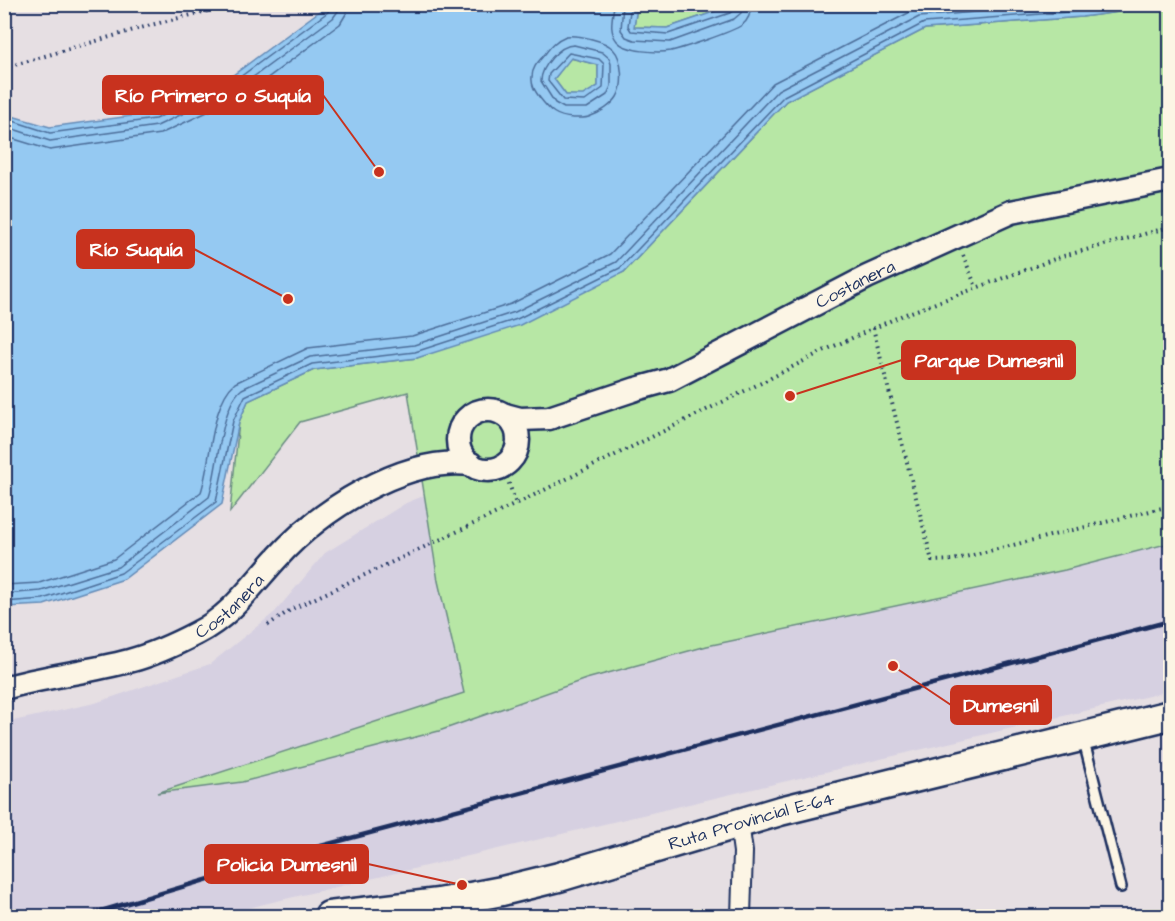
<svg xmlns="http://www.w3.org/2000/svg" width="1175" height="921" font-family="'Architects Daughter',sans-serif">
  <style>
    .built { fill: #d6d0e1 }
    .green { fill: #b7e7a5; stroke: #698b82; stroke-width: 1.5 }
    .water { fill: #95c9f2; stroke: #648bb7; stroke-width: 1.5; fill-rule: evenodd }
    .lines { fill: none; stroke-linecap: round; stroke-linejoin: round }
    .shore { stroke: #4c6d99; stroke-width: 1.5 }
    .service-casing { stroke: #1b2f5e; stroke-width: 14 }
    .minor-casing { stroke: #1b2f5e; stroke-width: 22 }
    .tertiary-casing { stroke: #1b2f5e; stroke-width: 27 }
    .primary-casing { stroke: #1b2f5e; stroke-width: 33 }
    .path { stroke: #1b2f5e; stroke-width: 4; stroke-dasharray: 1.5 4.5; stroke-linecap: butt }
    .service { stroke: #fcf5e5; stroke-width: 9 }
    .minor { stroke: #fcf5e5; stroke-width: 18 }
    .tertiary { stroke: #fcf5e5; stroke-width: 22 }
    .primary { stroke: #fcf5e5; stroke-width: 28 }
    .rail { stroke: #1b2f5e; stroke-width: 4.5 }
    .labels { text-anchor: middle; stroke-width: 5; stroke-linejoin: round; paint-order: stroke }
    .street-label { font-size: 18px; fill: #1b2f5e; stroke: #fcf5e5 }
    .leader { fill: none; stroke: #c8321e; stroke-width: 2 }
    .callout-dot { fill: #c8321e; stroke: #fcf5e5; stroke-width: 2 }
    .callout { fill: #c8321e; stroke: #c8321e; stroke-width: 2 }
    .callout-label { font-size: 20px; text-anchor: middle; font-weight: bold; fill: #fff }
  </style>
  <rect width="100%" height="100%" fill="#e6dfe3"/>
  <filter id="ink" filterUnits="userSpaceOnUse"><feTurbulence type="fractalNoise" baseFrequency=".0167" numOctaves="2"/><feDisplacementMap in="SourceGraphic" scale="12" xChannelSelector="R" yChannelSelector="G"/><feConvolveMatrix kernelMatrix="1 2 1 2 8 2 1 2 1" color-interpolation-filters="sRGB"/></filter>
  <g filter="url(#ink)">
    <path class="built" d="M1170 211V691L264 904 219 916H5L4 723 95 703 210 664 275 612 325 553 406 503 677 394Z"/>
    <path class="green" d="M639 5H734L667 28 634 27 637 7Z
      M1170 5V543L1065 570 707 646 586 679 439 731 242 782 157 793 464 693 438 581 408 392 300 422 230 512 239 422 248 401 314 370 417 358 624 272 786 101 925 29 1082 17Z
      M570 58 598 65V86L583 96 566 95 554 79Z"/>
    <path class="water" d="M328 5H639L637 7 634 27 667 28 734 5H1170L1082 17 925 29 786 101 624 272 520 325 417 358 314 370 248 401 239 422 222 504 124 579 44 605 5 607V114L50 127 153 113 233 75ZM571 58 598 65V86L583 95H566L554 79Z"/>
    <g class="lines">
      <path class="shore" d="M614 4C613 17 608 30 617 41 626 52 658 53 671 51 684 48 732 32 742 25 749 20 751 13 751 4
        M623 4 621 30 626 37 634 40 670 42 734 19 741 13 742 4
        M631 4 628 26 631 31 668 34 730 13 734 10 735 4
        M566 36C579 35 604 40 613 49 623 59 624 86 617 97 612 105 600 113 591 116 585 119 579 118 573 118 556 117 550 111 540 98 535 91 531 85 532 77 532 67 539 61 545 54 551 46 556 40 566 36Z
        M574 45 602 52 609 58 611 64V86L607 95 587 108H564L555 103 541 81C541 67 559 45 574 45Z
        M569 53 599 59 604 64 603 88 585 101 563 100 548 81 549 74Z
        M4 118 50 133 155 119 236 80 328 12 331 4
        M4 126 50 141 157 126 241 86 333 18 338 11 339 4
        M4 136 50 150 160 134 246 94 340 24 346 14 348 4
        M4 585 39 583 114 559 201 492C211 462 211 403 235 383L308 348 412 336 511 304 610 254 773 83 916 9 949 4
        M4 594 41 591 118 567 209 497C218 471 220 406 242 389L310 357 414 345 515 312 616 262 778 90 919 17 1064 4
        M4 602 43 599 121 573 216 502 233 421 245 396 312 364 415 352 517 319 620 268 784 96 924 23 1081 11 1129 4"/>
      <g class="service-casing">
        <path id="service" d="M1083 738 1121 887"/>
      </g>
      <g class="minor-casing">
        <path id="minor" d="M739 823 743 852 741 916
          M470 898V916"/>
      </g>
      <g class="tertiary-casing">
        <g id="tertiary">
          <circle cx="488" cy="440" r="30"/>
          <path id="s1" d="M505 415 520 419 549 418 636 389 669 380 867 277 1011 212 1170 180"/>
          <path id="s2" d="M4 688C46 676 88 672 129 661 152 655 176 644 197 633 231 616 251 586 276 559 320 510 403 456 471 464"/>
        </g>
      </g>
      <g class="primary-casing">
        <g id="primary">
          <path id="s3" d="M329 916 439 903 502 891 559 877 780 811 1170 715"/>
        </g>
      </g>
      <path class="path" d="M4 68 151 25 235 4
        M963 255 976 287
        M873 328 932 561 953 560 1170 506
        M503 466 516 504 767 380 821 352 903 315 1060 257 1170 227
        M268 625 292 609 516 504"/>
      <use href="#service" class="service"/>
      <use href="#minor" class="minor"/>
      <use href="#tertiary" class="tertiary"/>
      <use href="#primary" class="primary"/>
      <path class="rail" d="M84 916 317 847 1170 621"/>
    </g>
  </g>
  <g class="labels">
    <g class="street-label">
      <text dy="6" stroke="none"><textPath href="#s1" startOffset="380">Costanera</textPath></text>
      <text dy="6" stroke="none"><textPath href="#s2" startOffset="244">Costanera</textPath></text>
      <text dy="6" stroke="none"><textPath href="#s3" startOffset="434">Ruta Provincial E-64</textPath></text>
    </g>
  </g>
  <path class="leader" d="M379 172L323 95M288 299L194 249M790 396L902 360M893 666L951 705M462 885L368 864"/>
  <g class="callout-dot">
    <circle cx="379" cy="172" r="6"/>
    <circle cx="288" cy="299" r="6"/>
    <circle cx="790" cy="396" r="6"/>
    <circle cx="893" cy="666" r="6"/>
    <circle cx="462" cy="885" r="6"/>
  </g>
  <g class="callout">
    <rect x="103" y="76" width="220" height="38" rx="6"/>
    <rect x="77" y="230" width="117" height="38" rx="6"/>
    <rect x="902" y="341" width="173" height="38" rx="6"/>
    <rect x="951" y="686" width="100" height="38" rx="6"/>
    <rect x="205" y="845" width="163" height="38" rx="6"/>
  </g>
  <g class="callout-label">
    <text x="213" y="102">Río Primero o Suquía</text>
    <text x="136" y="256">Río Suquía</text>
    <text x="989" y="367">Parque Dumesnil</text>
    <text x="1001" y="712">Dumesnil</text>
    <text x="287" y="871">Policia Dumesnil</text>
  </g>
  <rect width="1175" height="921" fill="none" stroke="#fcf5e5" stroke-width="24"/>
  <rect x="12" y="12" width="1151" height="897" fill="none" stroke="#1b2f5e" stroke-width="2" filter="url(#ink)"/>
</svg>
